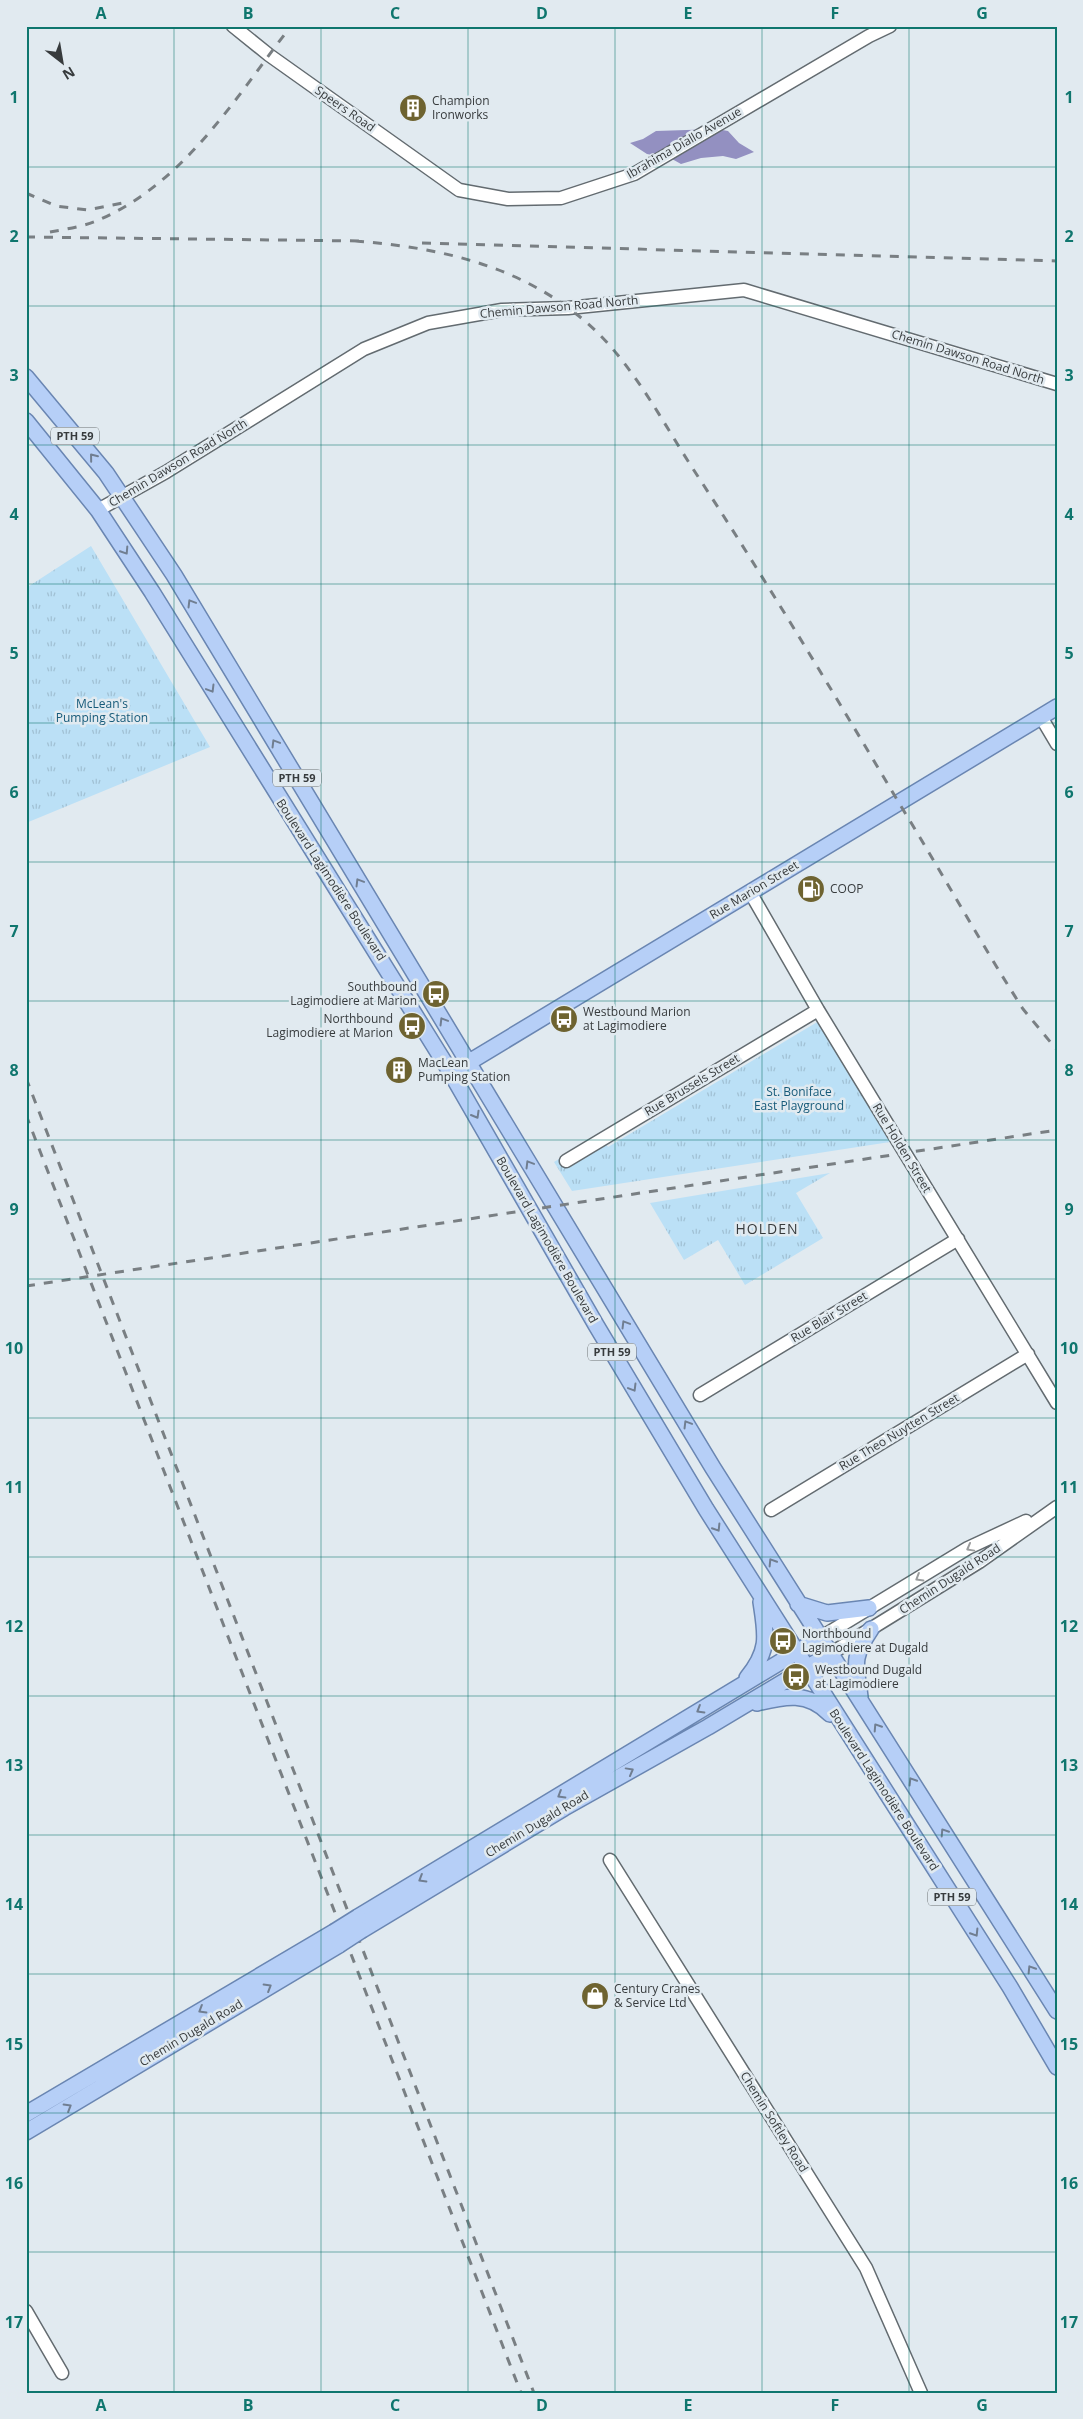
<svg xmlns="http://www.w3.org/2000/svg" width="1083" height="2419" font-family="'Open Sans',sans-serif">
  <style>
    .park { fill: url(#park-tufts) }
    .water { fill: #9390c1 }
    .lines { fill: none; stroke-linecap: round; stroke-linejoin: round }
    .minor-casing { stroke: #636b70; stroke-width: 15 }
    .major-casing { stroke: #6a86b2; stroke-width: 18 }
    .minor { stroke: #fff; stroke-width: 12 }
    .major { stroke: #b6cff7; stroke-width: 15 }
    .rail { stroke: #797f83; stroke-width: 3; stroke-dasharray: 9 9; stroke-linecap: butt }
    .major-bridge-casing { stroke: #6a86b2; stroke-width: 18; stroke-linecap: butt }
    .major-bridge { stroke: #b6cff7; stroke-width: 15 }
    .oneway { stroke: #707e91 }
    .oneway2 { stroke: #9b9d9e }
    .grid { fill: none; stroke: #0f766e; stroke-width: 1; stroke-opacity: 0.55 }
    .labels { text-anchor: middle; stroke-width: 5; stroke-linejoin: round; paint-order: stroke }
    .shield { fill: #e1eaf0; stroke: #6a7073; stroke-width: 1 }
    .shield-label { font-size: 11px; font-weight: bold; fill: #373b3d }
    .poi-label { font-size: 12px; fill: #373b3d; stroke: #e1eaf0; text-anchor: start }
    .street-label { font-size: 12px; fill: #373b3d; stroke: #e1eaf0 }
    .park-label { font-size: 12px; fill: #165a79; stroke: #e1eaf0 }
    .neighbourhood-label { font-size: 14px; letter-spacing: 1px; fill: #373b3d; stroke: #e1eaf0 }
    .neatline { fill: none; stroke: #0f766e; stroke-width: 2 }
    .grid-label { font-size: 16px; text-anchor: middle; font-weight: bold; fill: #0f766e }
  </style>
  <defs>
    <pattern id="park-tufts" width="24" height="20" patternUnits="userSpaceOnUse" patternTransform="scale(1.25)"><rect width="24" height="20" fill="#bbe0f6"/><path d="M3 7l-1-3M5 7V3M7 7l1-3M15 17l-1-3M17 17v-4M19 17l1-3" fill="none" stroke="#a1c1d4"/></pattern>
  </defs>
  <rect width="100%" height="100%" fill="#e1eaf0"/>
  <path class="park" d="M91 546 210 747 26 823V588Z
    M819 1021 890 1142 572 1191 554 1162 600 1134 608 1147Z
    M830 1173 796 1193 823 1238 745 1285 718 1240 684 1260 650 1203Z"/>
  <path class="water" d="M717 129 728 131 739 143 754 152 736 159 723 156 701 158 681 164 672 159 647 154 630 143 643 139 656 131Z"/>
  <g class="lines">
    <g class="minor-casing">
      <path id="minor" d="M233 26 269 55 459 190 508 199 561 198 634 174 869 36 890 26
        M98 510 166 472 364 349 428 323 502 310 568 308 744 290 1057 384
        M1041 717 1057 744
        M750 892 818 1010 1057 1403
        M566 1161 818 1010
        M700 1395 958 1239
        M771 1510 1028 1354
        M820 1638 968 1548 1026 1521
        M830 1654 979 1562 1057 1507
        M610 1860 866 2268 921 2393
        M26 2311 62 2373"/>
    </g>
    <g class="major-casing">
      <path id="major" d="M26 377 106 473 174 575 713 1468 1057 2011
        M26 421 98 510 152 592 451 1073 596 1325 706 1509 1010 1987 1057 2067
        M461 1067 1057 707
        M798 1604 827 1613 869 1608
        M747 1678C770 1650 766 1635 761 1602
        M860 1697C856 1664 851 1659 871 1629
        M757 1703C785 1696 808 1691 830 1714
        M358 1917 820 1638
        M362 1930 564 1808 708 1727 830 1654
        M26 2114 334 1932
        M26 2132 339 1945"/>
    </g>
    <use href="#minor" class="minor"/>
    <use href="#major" class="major"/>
    <path class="rail" d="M26 193 56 206 88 210 127 202
      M50 232C67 229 86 226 101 219 186 181 236 97 291 26
      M26 237 362 241
      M355 241C434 247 511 263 575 313 629 354 660 419 697 475 767 582 833 692 899 803 941 871 980 942 1023 1009L1057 1050
      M422 243 1057 261
      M26 1078 534 2393
      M26 1115 521 2393
      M26 1286 1057 1130"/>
    <g class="major-bridge-casing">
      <path id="major-bridge" d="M334 1932 358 1917
        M339 1945 362 1930"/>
    </g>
    <use href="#major-bridge" class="major-bridge"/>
  </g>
  <defs><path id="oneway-chevron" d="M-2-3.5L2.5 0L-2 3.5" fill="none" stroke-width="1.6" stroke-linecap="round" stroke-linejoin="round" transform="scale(1.25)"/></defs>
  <g class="oneway">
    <use href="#oneway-chevron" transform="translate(93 457) rotate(-129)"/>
    <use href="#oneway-chevron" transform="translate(125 551) rotate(57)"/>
    <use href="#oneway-chevron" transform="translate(191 603) rotate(-121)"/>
    <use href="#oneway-chevron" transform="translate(211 689) rotate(59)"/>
    <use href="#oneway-chevron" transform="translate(275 743) rotate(-121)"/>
    <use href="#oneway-chevron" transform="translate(359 882) rotate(-121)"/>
    <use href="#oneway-chevron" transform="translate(443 1021) rotate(-121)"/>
    <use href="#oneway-chevron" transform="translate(476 1115) rotate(60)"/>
    <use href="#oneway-chevron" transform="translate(529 1164) rotate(-121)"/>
    <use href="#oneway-chevron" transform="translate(625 1324) rotate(-121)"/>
    <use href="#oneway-chevron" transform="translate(633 1388) rotate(59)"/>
    <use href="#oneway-chevron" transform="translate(687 1424) rotate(-121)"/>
    <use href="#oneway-chevron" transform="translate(717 1528) rotate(58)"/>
    <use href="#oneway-chevron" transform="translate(772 1562) rotate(-122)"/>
    <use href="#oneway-chevron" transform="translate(700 1710) rotate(149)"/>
    <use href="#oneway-chevron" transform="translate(877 1727) rotate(-123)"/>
    <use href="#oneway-chevron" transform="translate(630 1771) rotate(-29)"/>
    <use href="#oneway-chevron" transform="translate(912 1781) rotate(-122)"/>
    <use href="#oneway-chevron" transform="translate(561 1795) rotate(149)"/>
    <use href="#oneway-chevron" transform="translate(944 1832) rotate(-123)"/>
    <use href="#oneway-chevron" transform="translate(422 1879) rotate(149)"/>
    <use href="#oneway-chevron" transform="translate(975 1933) rotate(58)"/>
    <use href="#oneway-chevron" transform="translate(1031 1969) rotate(-122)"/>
    <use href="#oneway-chevron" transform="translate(268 1987) rotate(-31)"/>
    <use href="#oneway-chevron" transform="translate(202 2010) rotate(149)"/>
    <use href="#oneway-chevron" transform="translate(68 2107) rotate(-31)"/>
  </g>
  <g class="oneway2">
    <use href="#oneway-chevron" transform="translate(970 1548) rotate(151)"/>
    <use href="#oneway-chevron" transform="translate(919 1578) rotate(149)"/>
  </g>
  <path class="grid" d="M174 26V2393M321 26V2393M468 26V2393M615 26V2393M762 26V2393M909 26V2393M26 167H1057M26 306H1057M26 445H1057M26 584H1057M26 723H1057M26 862H1057M26 1001H1057M26 1140H1057M26 1279H1057M26 1418H1057M26 1557H1057M26 1696H1057M26 1835H1057M26 1974H1057M26 2113H1057M26 2252H1057"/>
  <defs>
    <g id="building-disc" transform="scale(1.4375)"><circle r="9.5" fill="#6e6330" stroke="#e1eaf0"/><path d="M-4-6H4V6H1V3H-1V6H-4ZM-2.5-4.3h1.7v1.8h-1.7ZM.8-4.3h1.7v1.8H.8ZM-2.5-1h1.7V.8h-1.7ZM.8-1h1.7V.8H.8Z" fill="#fff"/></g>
    <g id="fuel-disc" transform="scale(1.4375)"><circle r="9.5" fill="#6e6330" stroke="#e1eaf0"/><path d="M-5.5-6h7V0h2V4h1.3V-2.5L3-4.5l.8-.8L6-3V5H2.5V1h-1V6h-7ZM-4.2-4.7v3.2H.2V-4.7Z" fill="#fff"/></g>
    <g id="bus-disc" transform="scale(1.4375)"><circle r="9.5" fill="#6e6330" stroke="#e1eaf0"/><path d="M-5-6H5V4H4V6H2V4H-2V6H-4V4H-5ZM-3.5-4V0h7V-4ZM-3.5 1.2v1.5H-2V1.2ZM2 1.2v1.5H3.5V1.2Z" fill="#fff"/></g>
    <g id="shop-disc" transform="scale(1.4375)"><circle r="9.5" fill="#6e6330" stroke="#e1eaf0"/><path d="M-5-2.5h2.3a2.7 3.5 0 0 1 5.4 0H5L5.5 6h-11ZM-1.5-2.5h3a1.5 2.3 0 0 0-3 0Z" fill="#fff"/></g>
  </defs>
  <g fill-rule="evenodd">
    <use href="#building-disc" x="413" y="108"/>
    <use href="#fuel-disc" x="811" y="889"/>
    <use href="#bus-disc" x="436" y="994"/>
    <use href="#bus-disc" x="564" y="1019"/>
    <use href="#bus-disc" x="412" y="1026"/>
    <use href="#building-disc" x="399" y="1070"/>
    <use href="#bus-disc" x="783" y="1641"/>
    <use href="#bus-disc" x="796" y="1677"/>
    <use href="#shop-disc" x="595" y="1996"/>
  </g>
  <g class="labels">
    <g class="shield">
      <rect x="51" y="427.5" width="48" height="17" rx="4"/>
      <rect x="273" y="769.5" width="48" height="17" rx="4"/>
      <rect x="588" y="1343.5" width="48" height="17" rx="4"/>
      <rect x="928" y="1888.5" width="48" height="17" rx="4"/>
    </g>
    <g class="shield-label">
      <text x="75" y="440">PTH 59</text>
      <text x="297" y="782">PTH 59</text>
      <text x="612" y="1356">PTH 59</text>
      <text x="952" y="1901">PTH 59</text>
    </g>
    <g class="poi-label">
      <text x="432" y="105">Champion<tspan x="432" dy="14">Ironworks</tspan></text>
      <text x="830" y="893">COOP</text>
      <text x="417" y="991" text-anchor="end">Southbound<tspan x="417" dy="14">Lagimodiere at Marion</tspan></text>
      <text x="583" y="1016">Westbound Marion<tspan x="583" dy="14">at Lagimodiere</tspan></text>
      <text x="393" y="1023" text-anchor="end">Northbound<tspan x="393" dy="14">Lagimodiere at Marion</tspan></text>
      <text x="418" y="1067">MacLean<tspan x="418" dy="14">Pumping Station</tspan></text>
      <text x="802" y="1638">Northbound<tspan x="802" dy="14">Lagimodiere at Dugald</tspan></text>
      <text x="815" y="1674">Westbound Dugald<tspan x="815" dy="14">at Lagimodiere</tspan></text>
      <text x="614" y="1993">Century Cranes<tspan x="614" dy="14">&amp; Service Ltd</tspan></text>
    </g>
    <g class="street-label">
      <text transform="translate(345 109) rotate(35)" y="4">Speers Road</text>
      <text transform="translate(684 143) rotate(-30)" y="4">Ibrahima Diallo Avenue</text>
      <text transform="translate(559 307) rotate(-5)" y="4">Chemin Dawson Road North</text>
      <text transform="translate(968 357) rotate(17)" y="4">Chemin Dawson Road North</text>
      <text transform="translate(178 463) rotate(-31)" y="4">Chemin Dawson Road North</text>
      <text transform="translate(331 880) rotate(57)" y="4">Boulevard Lagimodière Boulevard</text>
      <text transform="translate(754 890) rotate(-31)" y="4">Rue Marion Street</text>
      <text transform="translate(692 1085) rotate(-31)" y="4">Rue Brussels Street</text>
      <text transform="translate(902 1148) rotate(59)" y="4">Rue Holden Street</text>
      <text transform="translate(547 1240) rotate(60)" y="4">Boulevard Lagimodière Boulevard</text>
      <text transform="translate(829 1317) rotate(-31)" y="4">Rue Blair Street</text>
      <text transform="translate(899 1432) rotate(-31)" y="4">Rue Theo Nuytten Street</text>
      <text transform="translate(950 1579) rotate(-33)" y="4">Chemin Dugald Road</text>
      <text transform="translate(884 1790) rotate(57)" y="4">Boulevard Lagimodière Boulevard</text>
      <text transform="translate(537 1824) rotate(-31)" y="4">Chemin Dugald Road</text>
      <text transform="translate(191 2033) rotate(-31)" y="4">Chemin Dugald Road</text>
      <text transform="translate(774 2122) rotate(58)" y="4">Chemin Softley Road</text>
    </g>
    <g class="park-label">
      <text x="102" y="708">McLean's<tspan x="102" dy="14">Pumping Station</tspan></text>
      <text x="799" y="1096">St. Boniface<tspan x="799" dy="14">East Playground</tspan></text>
    </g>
    <g class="neighbourhood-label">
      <text x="767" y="1234">HOLDEN</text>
    </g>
  </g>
  <rect width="1083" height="2419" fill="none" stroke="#e1eaf0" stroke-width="55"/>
  <g transform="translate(62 62) rotate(149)" stroke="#e1eaf0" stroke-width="4" paint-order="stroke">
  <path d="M0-4L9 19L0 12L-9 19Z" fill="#373b3d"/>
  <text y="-8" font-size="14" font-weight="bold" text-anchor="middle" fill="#373b3d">N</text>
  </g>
  <rect x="28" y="28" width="1028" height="2364" class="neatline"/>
  <g class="grid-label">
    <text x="101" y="19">A</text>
    <text x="248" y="19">B</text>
    <text x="395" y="19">C</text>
    <text x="542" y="19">D</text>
    <text x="688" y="19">E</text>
    <text x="835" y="19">F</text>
    <text x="982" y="19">G</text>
    <text x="14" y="103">1</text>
    <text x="1069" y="103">1</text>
    <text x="14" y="242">2</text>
    <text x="1069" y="242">2</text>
    <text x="14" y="381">3</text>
    <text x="1069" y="381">3</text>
    <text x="14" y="520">4</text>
    <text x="1069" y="520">4</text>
    <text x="14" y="659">5</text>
    <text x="1069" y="659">5</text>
    <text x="14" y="798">6</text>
    <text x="1069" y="798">6</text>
    <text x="14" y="937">7</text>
    <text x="1069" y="937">7</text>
    <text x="14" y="1076">8</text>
    <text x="1069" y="1076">8</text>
    <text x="14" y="1215">9</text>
    <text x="1069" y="1215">9</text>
    <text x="14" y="1354">10</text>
    <text x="1069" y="1354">10</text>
    <text x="14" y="1493">11</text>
    <text x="1069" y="1493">11</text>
    <text x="14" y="1632">12</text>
    <text x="1069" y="1632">12</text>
    <text x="14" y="1771">13</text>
    <text x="1069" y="1771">13</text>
    <text x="14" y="1910">14</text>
    <text x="1069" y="1910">14</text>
    <text x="14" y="2050">15</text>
    <text x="1069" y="2050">15</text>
    <text x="14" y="2189">16</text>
    <text x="1069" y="2189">16</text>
    <text x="14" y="2328">17</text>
    <text x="1069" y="2328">17</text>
    <text x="101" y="2411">A</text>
    <text x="248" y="2411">B</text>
    <text x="395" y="2411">C</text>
    <text x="542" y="2411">D</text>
    <text x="688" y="2411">E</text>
    <text x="835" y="2411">F</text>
    <text x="982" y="2411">G</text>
  </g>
</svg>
